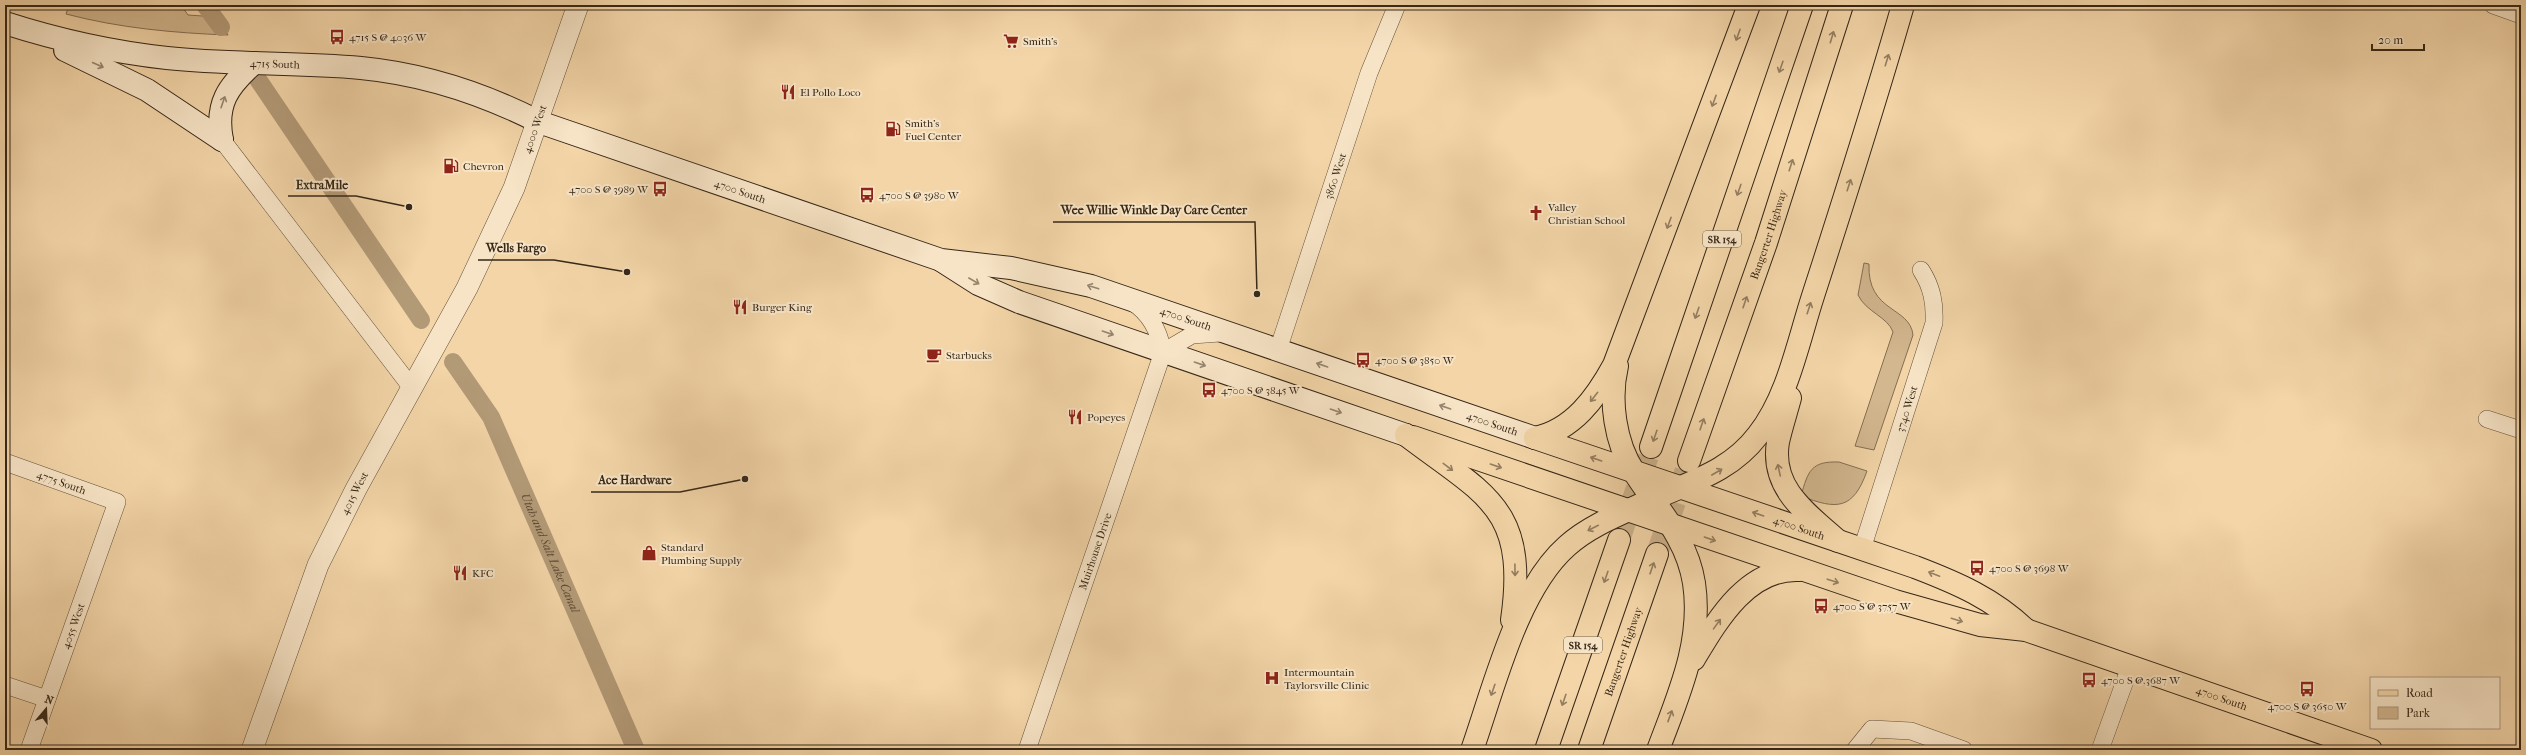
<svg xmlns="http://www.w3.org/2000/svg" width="2526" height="755" font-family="'IM FELL French Canon',serif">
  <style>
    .green { fill: #d3b78f; stroke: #846f53 }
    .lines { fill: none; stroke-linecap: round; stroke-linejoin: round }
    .canal { stroke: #b39a77; stroke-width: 18 }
    .motorway-tunnel { stroke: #cdb28b; stroke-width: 22; stroke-dasharray: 22 11; stroke-linecap: butt }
    .minor-casing { stroke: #65523b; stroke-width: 18 }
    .tertiary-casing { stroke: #65523b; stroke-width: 22 }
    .secondary-casing { stroke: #362717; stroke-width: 24 }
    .primary-casing { stroke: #362717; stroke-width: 24 }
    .motorway-casing { stroke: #362717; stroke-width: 24 }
    .minor { stroke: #f7e4c6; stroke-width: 17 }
    .tertiary { stroke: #f7e4c6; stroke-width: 21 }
    .secondary { stroke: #f7e4c6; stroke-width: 22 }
    .primary { stroke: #f3d5a8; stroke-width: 22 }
    .motorway { stroke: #f3d5a8; stroke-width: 22 }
    .oneway { stroke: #947e60 }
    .oneway2 { stroke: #96866e }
    .labels { text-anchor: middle; stroke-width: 4; stroke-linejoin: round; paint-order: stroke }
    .shield { fill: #f7e4c6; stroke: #70604c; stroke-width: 1 }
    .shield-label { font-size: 10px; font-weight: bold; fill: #362717 }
    .poi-label { font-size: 11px; fill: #362717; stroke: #f7e4c6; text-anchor: start }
    .street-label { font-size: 11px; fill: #362717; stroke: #f7e4c6 }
    .water-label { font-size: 12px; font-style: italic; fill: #5c4a34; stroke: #f7e4c6 }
    .leader { fill: none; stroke: #362717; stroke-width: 1.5 }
    .callout-dot { fill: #362717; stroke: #f7e4c6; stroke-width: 1.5 }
    .callout-label { font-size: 12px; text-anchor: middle; font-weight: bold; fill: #362717; stroke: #f7e4c6; stroke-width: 4; stroke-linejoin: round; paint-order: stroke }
  </style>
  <rect width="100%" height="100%" fill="#f3d5a8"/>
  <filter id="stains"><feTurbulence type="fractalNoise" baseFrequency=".005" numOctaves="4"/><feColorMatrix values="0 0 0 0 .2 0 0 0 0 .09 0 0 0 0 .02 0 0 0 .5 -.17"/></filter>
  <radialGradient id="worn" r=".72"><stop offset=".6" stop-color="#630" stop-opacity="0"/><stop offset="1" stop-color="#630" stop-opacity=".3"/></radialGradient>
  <path class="green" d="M69 5H181L188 15 217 17 228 35C174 33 119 28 66 14Z
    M1864 263 1869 264C1867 313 1910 306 1913 335L1874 450 1855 446 1893 332C1888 317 1866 312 1858 295Z
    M1839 462 1867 471C1853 510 1837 510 1801 496 1808 471 1811 461 1839 462Z"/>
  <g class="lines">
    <g class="canal">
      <path d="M205 5 221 27"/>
      <path d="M257 78 421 320"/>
      <path id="s1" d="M453 362 491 417 636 750"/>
    </g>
    <path class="motorway-tunnel" d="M1619 540 1651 447
      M1657 554 1689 461"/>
    <g class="minor-casing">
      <g id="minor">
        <path d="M2493 5 2521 15"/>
        <path d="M222 140 412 388"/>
        <path id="s2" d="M1278 350 1369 73 1397 5"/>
        <path d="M1163 352 1192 335 1220 333"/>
        <path d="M2487 419 2521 430"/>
        <path id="s3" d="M5 462 117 502 29 750"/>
        <path id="s4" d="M1862 549 1934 323C1935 303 1932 287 1921 270"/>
        <path d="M5 685 47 699"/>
        <path id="s5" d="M1027 750 1163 352C1159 331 1150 313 1132 302"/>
        <path d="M1855 750 1872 729 1911 731 1964 750"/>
        <path d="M2100 750 2130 667"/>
      </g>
    </g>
    <g class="tertiary-casing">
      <g id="tertiary">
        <path id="s6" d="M252 750 318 565 356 489 467 288 514 188 578 5"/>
      </g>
    </g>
    <g class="secondary-casing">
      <g id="secondary">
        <path id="s7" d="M5 23C58 40 112 52 167 58 232 65 296 62 361 68 423 74 484 94 539 122L941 260 1011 268 1091 286 1535 438"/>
        <path d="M65 50 147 90 222 140"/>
        <path d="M222 140C215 104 228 86 254 63"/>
        <path d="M942 261 978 284 1019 302 1406 435"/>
      </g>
    </g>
    <g class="primary-casing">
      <g id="primary">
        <path id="s8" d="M1413 437 1895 601 1980 625 2026 630 2371 750"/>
        <path id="s9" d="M1535 438 1915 567C1957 583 1994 599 2026 630"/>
      </g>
    </g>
    <g class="motorway-casing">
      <g id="motorway">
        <path d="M1617 366C1609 400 1615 443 1634 472 1657 508 1687 538 1694 583 1703 642 1678 696 1658 750"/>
        <path d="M1790 398C1786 413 1781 428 1778 442 1770 489 1808 514 1838 541"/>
        <path d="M1406 435C1486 496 1528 507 1512 620"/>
        <path d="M1535 438C1573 430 1596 398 1614 365L1749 5"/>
        <path d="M1651 447 1802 5"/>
        <path id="s10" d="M1689 461 1766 243 1842 5"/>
        <path d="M1694 659C1718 619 1748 567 1800 570"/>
        <path d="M1472 750C1494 688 1517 590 1567 546 1590 525 1623 513 1651 500 1690 482 1730 472 1758 435 1788 397 1798 342 1813 296 1844 200 1875 103 1903 5"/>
        <path d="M1546 750 1619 540"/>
        <path id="s11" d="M1589 750 1657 554"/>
      </g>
    </g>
    <use href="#minor" class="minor"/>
    <use href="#tertiary" class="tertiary"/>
    <use href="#secondary" class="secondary"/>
    <use href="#primary" class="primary"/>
    <use href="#motorway" class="motorway"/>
  </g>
  <defs><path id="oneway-shaft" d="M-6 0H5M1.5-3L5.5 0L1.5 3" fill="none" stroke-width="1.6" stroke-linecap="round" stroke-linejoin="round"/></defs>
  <g class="oneway">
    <use href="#oneway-shaft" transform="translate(1738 35) rotate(110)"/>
    <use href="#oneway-shaft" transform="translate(1832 37) rotate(-73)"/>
    <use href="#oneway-shaft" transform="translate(1887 60) rotate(-73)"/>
    <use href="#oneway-shaft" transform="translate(1781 67) rotate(109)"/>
    <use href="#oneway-shaft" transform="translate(1714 101) rotate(110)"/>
    <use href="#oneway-shaft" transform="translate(1791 165) rotate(-72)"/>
    <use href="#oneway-shaft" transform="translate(1849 185) rotate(-72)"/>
    <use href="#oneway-shaft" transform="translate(1739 190) rotate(109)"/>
    <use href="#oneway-shaft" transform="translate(1669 223) rotate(110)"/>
    <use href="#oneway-shaft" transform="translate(1745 302) rotate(-71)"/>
    <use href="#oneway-shaft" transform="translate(1809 308) rotate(-72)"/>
    <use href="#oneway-shaft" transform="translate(1697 313) rotate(109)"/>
    <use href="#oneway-shaft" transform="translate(1594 397) rotate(128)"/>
    <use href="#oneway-shaft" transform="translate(1702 424) rotate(-71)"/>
    <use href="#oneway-shaft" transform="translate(1655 436) rotate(109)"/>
    <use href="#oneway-shaft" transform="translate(1596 459) rotate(-161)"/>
    <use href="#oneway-shaft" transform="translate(1496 466) rotate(19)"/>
    <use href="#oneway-shaft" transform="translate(1448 467) rotate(37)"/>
    <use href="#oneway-shaft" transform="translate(1779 470) rotate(-102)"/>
    <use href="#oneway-shaft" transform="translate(1717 472) rotate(-30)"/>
    <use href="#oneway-shaft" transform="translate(1758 514) rotate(-161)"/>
    <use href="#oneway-shaft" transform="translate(1593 528) rotate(153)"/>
    <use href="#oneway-shaft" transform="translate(1710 539) rotate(19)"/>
    <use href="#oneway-shaft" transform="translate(1652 568) rotate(-71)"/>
    <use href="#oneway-shaft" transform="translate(1515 570) rotate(89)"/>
    <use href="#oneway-shaft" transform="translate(1934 574) rotate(-159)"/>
    <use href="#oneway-shaft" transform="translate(1606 577) rotate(109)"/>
    <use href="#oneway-shaft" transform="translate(1833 581) rotate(18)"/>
    <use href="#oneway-shaft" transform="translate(1957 620) rotate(17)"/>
    <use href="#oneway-shaft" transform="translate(1717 624) rotate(-54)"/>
    <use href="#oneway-shaft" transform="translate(1493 690) rotate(109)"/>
    <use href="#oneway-shaft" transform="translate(1564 700) rotate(109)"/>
    <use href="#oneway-shaft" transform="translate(1670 716) rotate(-70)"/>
  </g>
  <g class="oneway2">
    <use href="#oneway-shaft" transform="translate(98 65) rotate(24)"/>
    <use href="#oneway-shaft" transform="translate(223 102) rotate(-71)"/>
    <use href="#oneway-shaft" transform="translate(974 281) rotate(30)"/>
    <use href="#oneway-shaft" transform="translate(1093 287) rotate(-162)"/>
    <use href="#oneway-shaft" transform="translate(1108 333) rotate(19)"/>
    <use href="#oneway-shaft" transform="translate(1200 364) rotate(19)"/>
    <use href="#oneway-shaft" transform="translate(1322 365) rotate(-161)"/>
    <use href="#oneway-shaft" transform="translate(1445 407) rotate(-161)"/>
    <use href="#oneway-shaft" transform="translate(1336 411) rotate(19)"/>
  </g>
  <defs>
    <g id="bus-bare" transform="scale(1.2)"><path d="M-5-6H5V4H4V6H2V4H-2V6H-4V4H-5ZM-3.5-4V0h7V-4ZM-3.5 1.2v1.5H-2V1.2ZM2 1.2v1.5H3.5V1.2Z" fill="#8f2418" stroke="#f7e4c6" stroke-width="2.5" paint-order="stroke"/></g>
    <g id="supermarket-bare" transform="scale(1.2)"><path d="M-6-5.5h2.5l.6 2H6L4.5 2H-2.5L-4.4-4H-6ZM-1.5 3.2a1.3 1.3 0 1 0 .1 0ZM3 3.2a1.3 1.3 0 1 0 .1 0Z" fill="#8f2418" stroke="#f7e4c6" stroke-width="2.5" paint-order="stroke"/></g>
    <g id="restaurant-bare" transform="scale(1.2)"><path d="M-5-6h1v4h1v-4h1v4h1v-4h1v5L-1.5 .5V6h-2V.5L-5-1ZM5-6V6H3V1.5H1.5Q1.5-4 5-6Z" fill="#8f2418" stroke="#f7e4c6" stroke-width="2.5" paint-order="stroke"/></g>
    <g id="fuel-bare" transform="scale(1.2)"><path d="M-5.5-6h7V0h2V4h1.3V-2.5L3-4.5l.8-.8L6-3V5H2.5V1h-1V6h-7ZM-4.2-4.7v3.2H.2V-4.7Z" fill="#8f2418" stroke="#f7e4c6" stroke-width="2.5" paint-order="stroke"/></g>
    <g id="church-bare" transform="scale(1.2)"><path d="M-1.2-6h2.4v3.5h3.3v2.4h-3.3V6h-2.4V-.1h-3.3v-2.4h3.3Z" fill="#8f2418" stroke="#f7e4c6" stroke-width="2.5" paint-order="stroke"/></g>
    <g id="cafe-bare" transform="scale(1.2)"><path d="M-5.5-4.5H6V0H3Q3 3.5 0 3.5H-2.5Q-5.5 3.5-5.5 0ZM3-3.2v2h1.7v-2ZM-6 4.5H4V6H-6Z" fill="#8f2418" stroke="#f7e4c6" stroke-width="2.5" paint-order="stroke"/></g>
    <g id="shop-bare" transform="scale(1.2)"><path d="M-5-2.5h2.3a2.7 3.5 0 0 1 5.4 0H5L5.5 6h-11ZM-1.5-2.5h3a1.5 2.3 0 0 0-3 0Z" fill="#8f2418" stroke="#f7e4c6" stroke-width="2.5" paint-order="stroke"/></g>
    <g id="hospital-bare" transform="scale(1.2)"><path d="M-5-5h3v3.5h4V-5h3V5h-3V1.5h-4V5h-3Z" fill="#8f2418" stroke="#f7e4c6" stroke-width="2.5" paint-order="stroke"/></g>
  </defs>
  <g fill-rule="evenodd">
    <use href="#bus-bare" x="337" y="37"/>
    <use href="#supermarket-bare" x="1011" y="41"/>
    <use href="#restaurant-bare" x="788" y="92"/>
    <use href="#fuel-bare" x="893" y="129"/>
    <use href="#fuel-bare" x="451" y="166"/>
    <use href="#bus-bare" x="660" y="189"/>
    <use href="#bus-bare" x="867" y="195"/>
    <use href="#church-bare" x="1536" y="213"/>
    <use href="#restaurant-bare" x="740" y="307"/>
    <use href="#cafe-bare" x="934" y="355"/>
    <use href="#bus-bare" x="1363" y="360"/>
    <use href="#bus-bare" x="1209" y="390"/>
    <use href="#restaurant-bare" x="1075" y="417"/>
    <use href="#shop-bare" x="649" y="553"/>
    <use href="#bus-bare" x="1977" y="568"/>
    <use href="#restaurant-bare" x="460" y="573"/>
    <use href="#bus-bare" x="1821" y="606"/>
    <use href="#hospital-bare" x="1272" y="678"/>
    <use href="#bus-bare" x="2089" y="680"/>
    <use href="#bus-bare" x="2307" y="689"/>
  </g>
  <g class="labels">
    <g class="shield">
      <rect x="1703" y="231" width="38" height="16" rx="3"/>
      <rect x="1564" y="637" width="38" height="16" rx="3"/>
    </g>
    <g class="shield-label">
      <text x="1722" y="243">SR 154</text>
      <text x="1583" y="649">SR 154</text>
    </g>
    <g class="poi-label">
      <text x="349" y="41">4715 S @ 4036 W</text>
      <text x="1023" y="45">Smith's</text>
      <text x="800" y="96">El Pollo Loco</text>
      <text x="905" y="127">Smith's<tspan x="905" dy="13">Fuel Center</tspan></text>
      <text x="463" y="170">Chevron</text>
      <text x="648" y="193" text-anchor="end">4700 S @ 3989 W</text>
      <text x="879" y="199">4700 S @ 3980 W</text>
      <text x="1548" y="211">Valley<tspan x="1548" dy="13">Christian School</tspan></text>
      <text x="752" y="311">Burger King</text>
      <text x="946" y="359">Starbucks</text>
      <text x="1375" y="364">4700 S @ 3850 W</text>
      <text x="1221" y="394">4700 S @ 3845 W</text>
      <text x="1087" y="421">Popeyes</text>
      <text x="661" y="551">Standard<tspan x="661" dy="13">Plumbing Supply</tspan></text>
      <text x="1989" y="572">4700 S @ 3698 W</text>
      <text x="472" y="577">KFC</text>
      <text x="1833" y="610">4700 S @ 3757 W</text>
      <text x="1284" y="676">Intermountain<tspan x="1284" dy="13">Taylorsville Clinic</tspan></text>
      <text x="2101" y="684">4700 S @ 3687 W</text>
      <text x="2307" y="710" text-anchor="middle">4700 S @ 3650 W</text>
    </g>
    <g class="street-label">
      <text dy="4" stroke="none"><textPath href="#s7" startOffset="274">4715 South</textPath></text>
      <text dy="4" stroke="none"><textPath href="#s6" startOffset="684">4000 West</textPath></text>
      <text dy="4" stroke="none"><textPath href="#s2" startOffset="183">3860 West</textPath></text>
      <text dy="4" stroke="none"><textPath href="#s7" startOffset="760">4700 South</textPath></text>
      <text dy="4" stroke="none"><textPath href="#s10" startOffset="240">Bangerter Highway</textPath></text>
      <text dy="4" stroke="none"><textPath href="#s7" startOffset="1225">4700 South</textPath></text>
      <text dy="4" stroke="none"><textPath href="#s4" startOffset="147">3740 West</textPath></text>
      <text dy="4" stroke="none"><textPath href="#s7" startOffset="1549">4700 South</textPath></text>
      <text dy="4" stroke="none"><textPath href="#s3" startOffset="60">4775 South</textPath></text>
      <text dy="4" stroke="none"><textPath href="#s6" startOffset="277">4015 West</textPath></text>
      <text dy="4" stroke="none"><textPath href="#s9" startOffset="279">4700 South</textPath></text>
      <text dy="4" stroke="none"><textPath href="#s5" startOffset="210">Muirhouse Drive</textPath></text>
      <text transform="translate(73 626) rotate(-70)" y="4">4055 West</text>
      <text dy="4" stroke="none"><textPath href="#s11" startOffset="104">Bangerter Highway</textPath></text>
      <text dy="4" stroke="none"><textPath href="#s8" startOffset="851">4700 South</textPath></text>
    </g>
    <g class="water-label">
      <text dy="4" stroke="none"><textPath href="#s1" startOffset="215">Utah and Salt Lake Canal</textPath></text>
    </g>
  </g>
  <path class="leader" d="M409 207L356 196H288M1257 294L1255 222H1053M627 272L554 260H478M745 479L680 492H591"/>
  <g class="callout-dot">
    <circle cx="409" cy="207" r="4"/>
    <circle cx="1257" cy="294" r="4"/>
    <circle cx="627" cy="272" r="4"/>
    <circle cx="745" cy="479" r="4"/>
  </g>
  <g class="callout-label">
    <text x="322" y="189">ExtraMile</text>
    <text x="1154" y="214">Wee Willie Winkle Day Care Center</text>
    <text x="516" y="252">Wells Fargo</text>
    <text x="635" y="484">Ace Hardware</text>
  </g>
  <rect width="2526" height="755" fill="none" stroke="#f3d5a8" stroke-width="20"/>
  <rect x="6" y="6" width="2514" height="743" fill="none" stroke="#362717" stroke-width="2"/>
  <rect x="10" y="10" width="2506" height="735" fill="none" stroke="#362717"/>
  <rect x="2370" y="677" width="130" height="52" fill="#f7e4c6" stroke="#aa9880"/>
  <rect x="2378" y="690" width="20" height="6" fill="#f3d5a8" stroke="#aa9880"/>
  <text x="2406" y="697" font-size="12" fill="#362717">Road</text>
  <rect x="2378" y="707" width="20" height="12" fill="#d3b78f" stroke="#aa9880"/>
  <text x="2406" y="717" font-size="12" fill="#362717">Park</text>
  <g transform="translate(46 709) rotate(19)" stroke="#f7e4c6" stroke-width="3" paint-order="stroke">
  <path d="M0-3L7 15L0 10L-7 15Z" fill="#362717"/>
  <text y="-6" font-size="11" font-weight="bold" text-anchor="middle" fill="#362717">N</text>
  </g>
  <path d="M2372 44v6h52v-6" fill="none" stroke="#362717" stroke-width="2"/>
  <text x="2378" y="44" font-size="12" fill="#362717" stroke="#f7e4c6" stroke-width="3" paint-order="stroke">20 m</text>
  <rect width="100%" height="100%" filter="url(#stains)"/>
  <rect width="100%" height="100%" fill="url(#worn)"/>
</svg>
